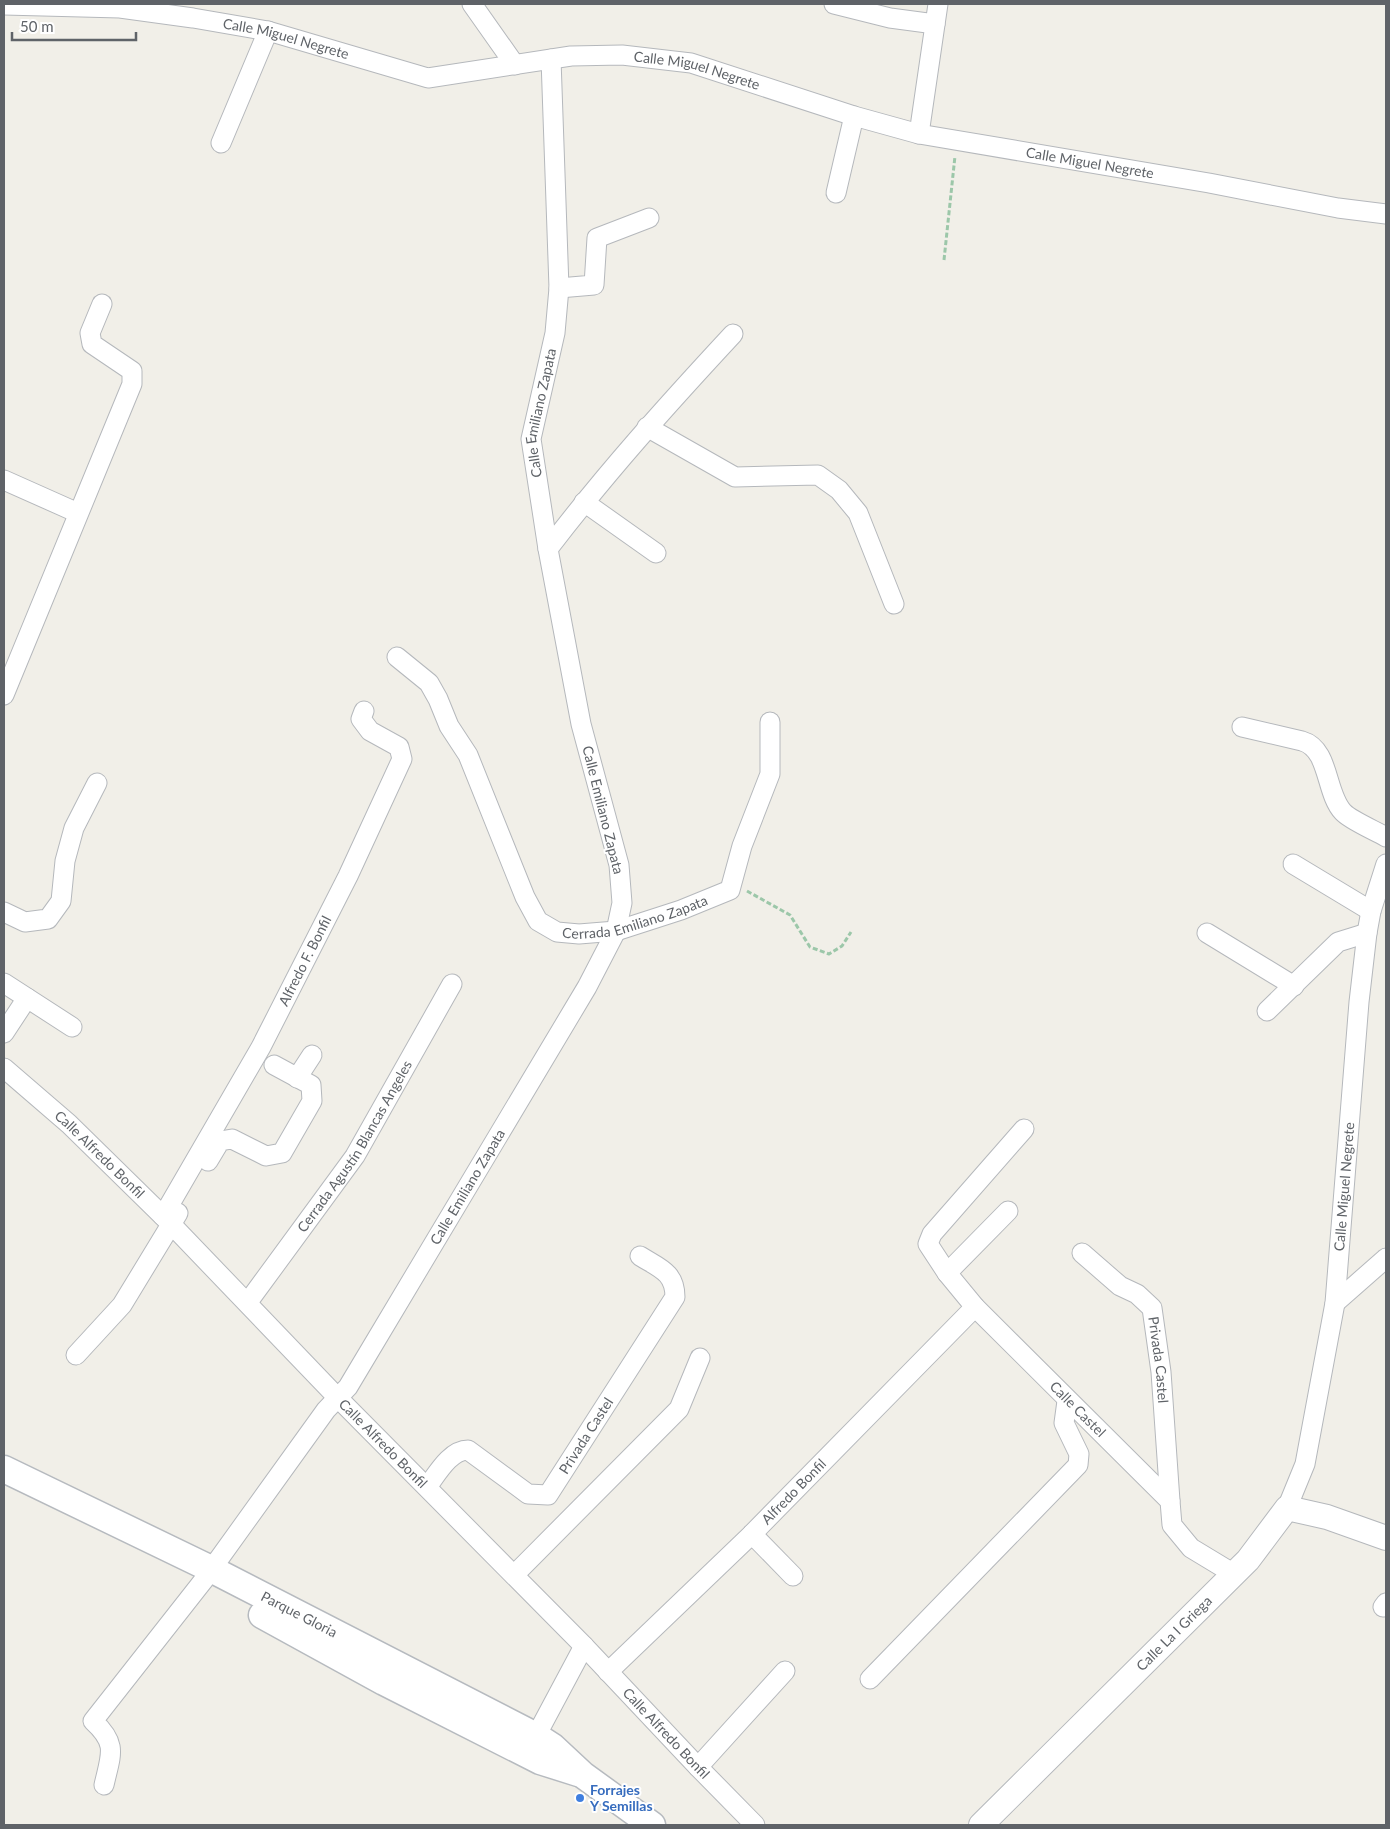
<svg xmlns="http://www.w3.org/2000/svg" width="1390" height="1829" font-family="Lato,sans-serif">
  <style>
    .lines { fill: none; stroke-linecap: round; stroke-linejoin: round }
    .minor-casing { stroke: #b5b8bc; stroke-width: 21 }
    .tertiary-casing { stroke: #b5b8bc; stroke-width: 26 }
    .secondary-casing { stroke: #b6babf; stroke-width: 29 }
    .path { stroke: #9cc7a9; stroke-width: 3; stroke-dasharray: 5 2.5; stroke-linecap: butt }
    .minor { stroke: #fff; stroke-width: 19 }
    .tertiary { stroke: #fff; stroke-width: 24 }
    .secondary { stroke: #fff; stroke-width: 26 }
    .shop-dot { fill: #3f7fe0; stroke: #fff; stroke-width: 2 }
    .labels { text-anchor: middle; stroke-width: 4; stroke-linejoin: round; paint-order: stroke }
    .street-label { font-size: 14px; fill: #5f6368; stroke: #fff }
    .shop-label { font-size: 14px; font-weight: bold; fill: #366cbe; stroke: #fff; text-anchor: start }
  </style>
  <rect width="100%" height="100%" fill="#f1efe8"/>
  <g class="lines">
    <g class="minor-casing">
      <g id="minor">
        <path d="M472 4 515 65"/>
        <path d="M834 4 890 18 935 24"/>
        <path id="s1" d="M4 5 120 8 193 18 268 31 428 78 571 56 622 55 691 63 854 116 919 134 1209 183 1338 208 1386 214"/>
        <path d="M919 134 938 4"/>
        <path d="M221 143 268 31"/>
        <path d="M836 193 854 116"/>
        <path d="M559 288 594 285 597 238 649 218"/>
        <path d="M647 427 735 477 818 475 839 490 858 513 894 604"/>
        <path d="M4 480 78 513"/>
        <path d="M584 502 656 553"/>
        <path d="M548 549C606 473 668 404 733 334"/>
        <path id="s2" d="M397 657 429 683 438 699 449 726 468 755 525 897 538 921 557 932 579 934 616 931 681 910 730 890 742 846 770 774V722"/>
        <path d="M4 695 132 384V371L92 344 90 333 102 304"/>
        <path d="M1242 727 1302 741C1330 749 1325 793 1343 812 1350 820 1376 831 1386 837"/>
        <path d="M1293 864 1371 911"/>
        <path d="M4 912 25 922 48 919 61 901 65 861 74 828 97 783"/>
        <path d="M1207 933 1294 986"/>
        <path d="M4 983 72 1027"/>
        <path d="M1267 1011 1338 942 1367 933"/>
        <path d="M4 1033 27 998"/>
        <path id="s3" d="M4 1068 69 1124 171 1224 337 1397 584 1646 698 1767 755 1825"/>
        <path d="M297 1078 312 1055"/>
        <path id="s4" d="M1024 1129 932 1234 928 1244 947 1273 975 1307 1170 1501 1172 1525 1191 1548 1234 1574"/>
        <path d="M208 1161 220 1141 232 1139 266 1156 282 1153 312 1101 311 1085 274 1065"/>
        <path id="s5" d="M163 1216 261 1047 348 876 402 759 399 747 370 731 361 719 364 711"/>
        <path id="s6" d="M1082 1253 1120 1286 1137 1294 1152 1308 1161 1372 1170 1501"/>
        <path d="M947 1273 1008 1211"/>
        <path id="s7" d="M248 1302 355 1156 452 984"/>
        <path d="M1335 1303 1386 1258"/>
        <path d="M76 1355 122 1305 178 1213"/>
        <path id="s8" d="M427 1487C437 1474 450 1450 468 1450L528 1494 548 1495 675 1297C675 1272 659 1268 640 1256"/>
        <path id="s9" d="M1287 1508 1305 1464 1335 1303 1359 1002 1367 933 1371 911 1386 864"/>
        <path d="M752 1534 793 1576"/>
        <path d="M514 1575 679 1409 700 1358"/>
        <path d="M1383 1607 1386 1603"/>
        <path id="s10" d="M608 1672 752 1534 975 1307"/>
        <path d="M870 1679 1078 1465 1079 1454 1064 1423 1067 1401"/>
        <path d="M536 1736 584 1646"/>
        <path d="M698 1767 785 1671"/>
        <path id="s11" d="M104 1785C111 1754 118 1744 93 1721L203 1581 326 1410 348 1387 587 987 616 931 622 903 619 865 581 724 548 549 531 439 555 333 559 288 551 59"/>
      </g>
    </g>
    <g class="tertiary-casing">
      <g id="tertiary">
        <path id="s12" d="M981 1825 1248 1560 1287 1508 1327 1517 1386 1538"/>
      </g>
    </g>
    <g class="secondary-casing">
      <g id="secondary">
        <path id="s13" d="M4 1469 211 1569 536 1736 553 1747 583 1775 652 1825"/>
        <path d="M262 1615 384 1682 540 1761 578 1773"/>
      </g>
    </g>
    <path class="path" d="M944 260 955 156
      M747 891 790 915 810 947 829 954 842 946 851 932"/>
    <use href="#minor" class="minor"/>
    <use href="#tertiary" class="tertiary"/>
    <use href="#secondary" class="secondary"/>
  </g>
  <circle class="shop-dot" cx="580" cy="1798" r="5"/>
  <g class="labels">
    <g class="street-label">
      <text dy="5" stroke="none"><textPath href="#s1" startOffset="285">Calle Miguel Negrete</textPath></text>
      <text dy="5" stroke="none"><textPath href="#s1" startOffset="705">Calle Miguel Negrete</textPath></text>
      <text dy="5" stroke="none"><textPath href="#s1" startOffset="1110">Calle Miguel Negrete</textPath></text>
      <text dy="5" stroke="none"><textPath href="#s11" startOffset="1549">Calle Emiliano Zapata</textPath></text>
      <text transform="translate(603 810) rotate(76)" y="5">Calle Emiliano Zapata</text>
      <text dy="5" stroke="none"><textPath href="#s2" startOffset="406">Cerrada Emiliano Zapata</textPath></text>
      <text dy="5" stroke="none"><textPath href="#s5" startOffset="292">Alfredo F. Bonfil</textPath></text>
      <text dy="5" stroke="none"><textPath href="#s7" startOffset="189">Cerrada Agustín Blancas Angeles</textPath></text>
      <text dy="5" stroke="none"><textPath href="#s3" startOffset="129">Calle Alfredo Bonfil</textPath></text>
      <text dy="5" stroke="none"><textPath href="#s11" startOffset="724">Calle Emiliano Zapata</textPath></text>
      <text dy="5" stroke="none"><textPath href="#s9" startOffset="328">Calle Miguel Negrete</textPath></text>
      <text dy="5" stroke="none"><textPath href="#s6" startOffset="142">Privada Castel</textPath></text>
      <text dy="5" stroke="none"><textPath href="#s4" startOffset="374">Calle Castel</textPath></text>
      <text dy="5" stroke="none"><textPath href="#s8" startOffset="222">Privada Castel</textPath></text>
      <text dy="5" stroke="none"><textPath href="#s3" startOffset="534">Calle Alfredo Bonfil</textPath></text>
      <text dy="5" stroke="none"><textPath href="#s10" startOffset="259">Alfredo Bonfil</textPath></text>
      <text dy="5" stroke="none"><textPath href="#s13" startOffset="329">Parque Gloria</textPath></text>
      <text dy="5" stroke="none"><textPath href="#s12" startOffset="272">Calle La I Griega</textPath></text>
      <text dy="5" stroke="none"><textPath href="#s3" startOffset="939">Calle Alfredo Bonfil</textPath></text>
    </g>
    <g class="shop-label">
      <text x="590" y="1795">Forrajes<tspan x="590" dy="16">Y Semillas</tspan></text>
    </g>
  </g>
  <rect width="1390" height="1829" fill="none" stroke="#5f6368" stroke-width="10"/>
  <path d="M12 32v8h124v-8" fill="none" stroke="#5f6368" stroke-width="2.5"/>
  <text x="20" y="32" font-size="15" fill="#5f6368" stroke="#ffffff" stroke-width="4" paint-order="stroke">50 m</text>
</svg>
